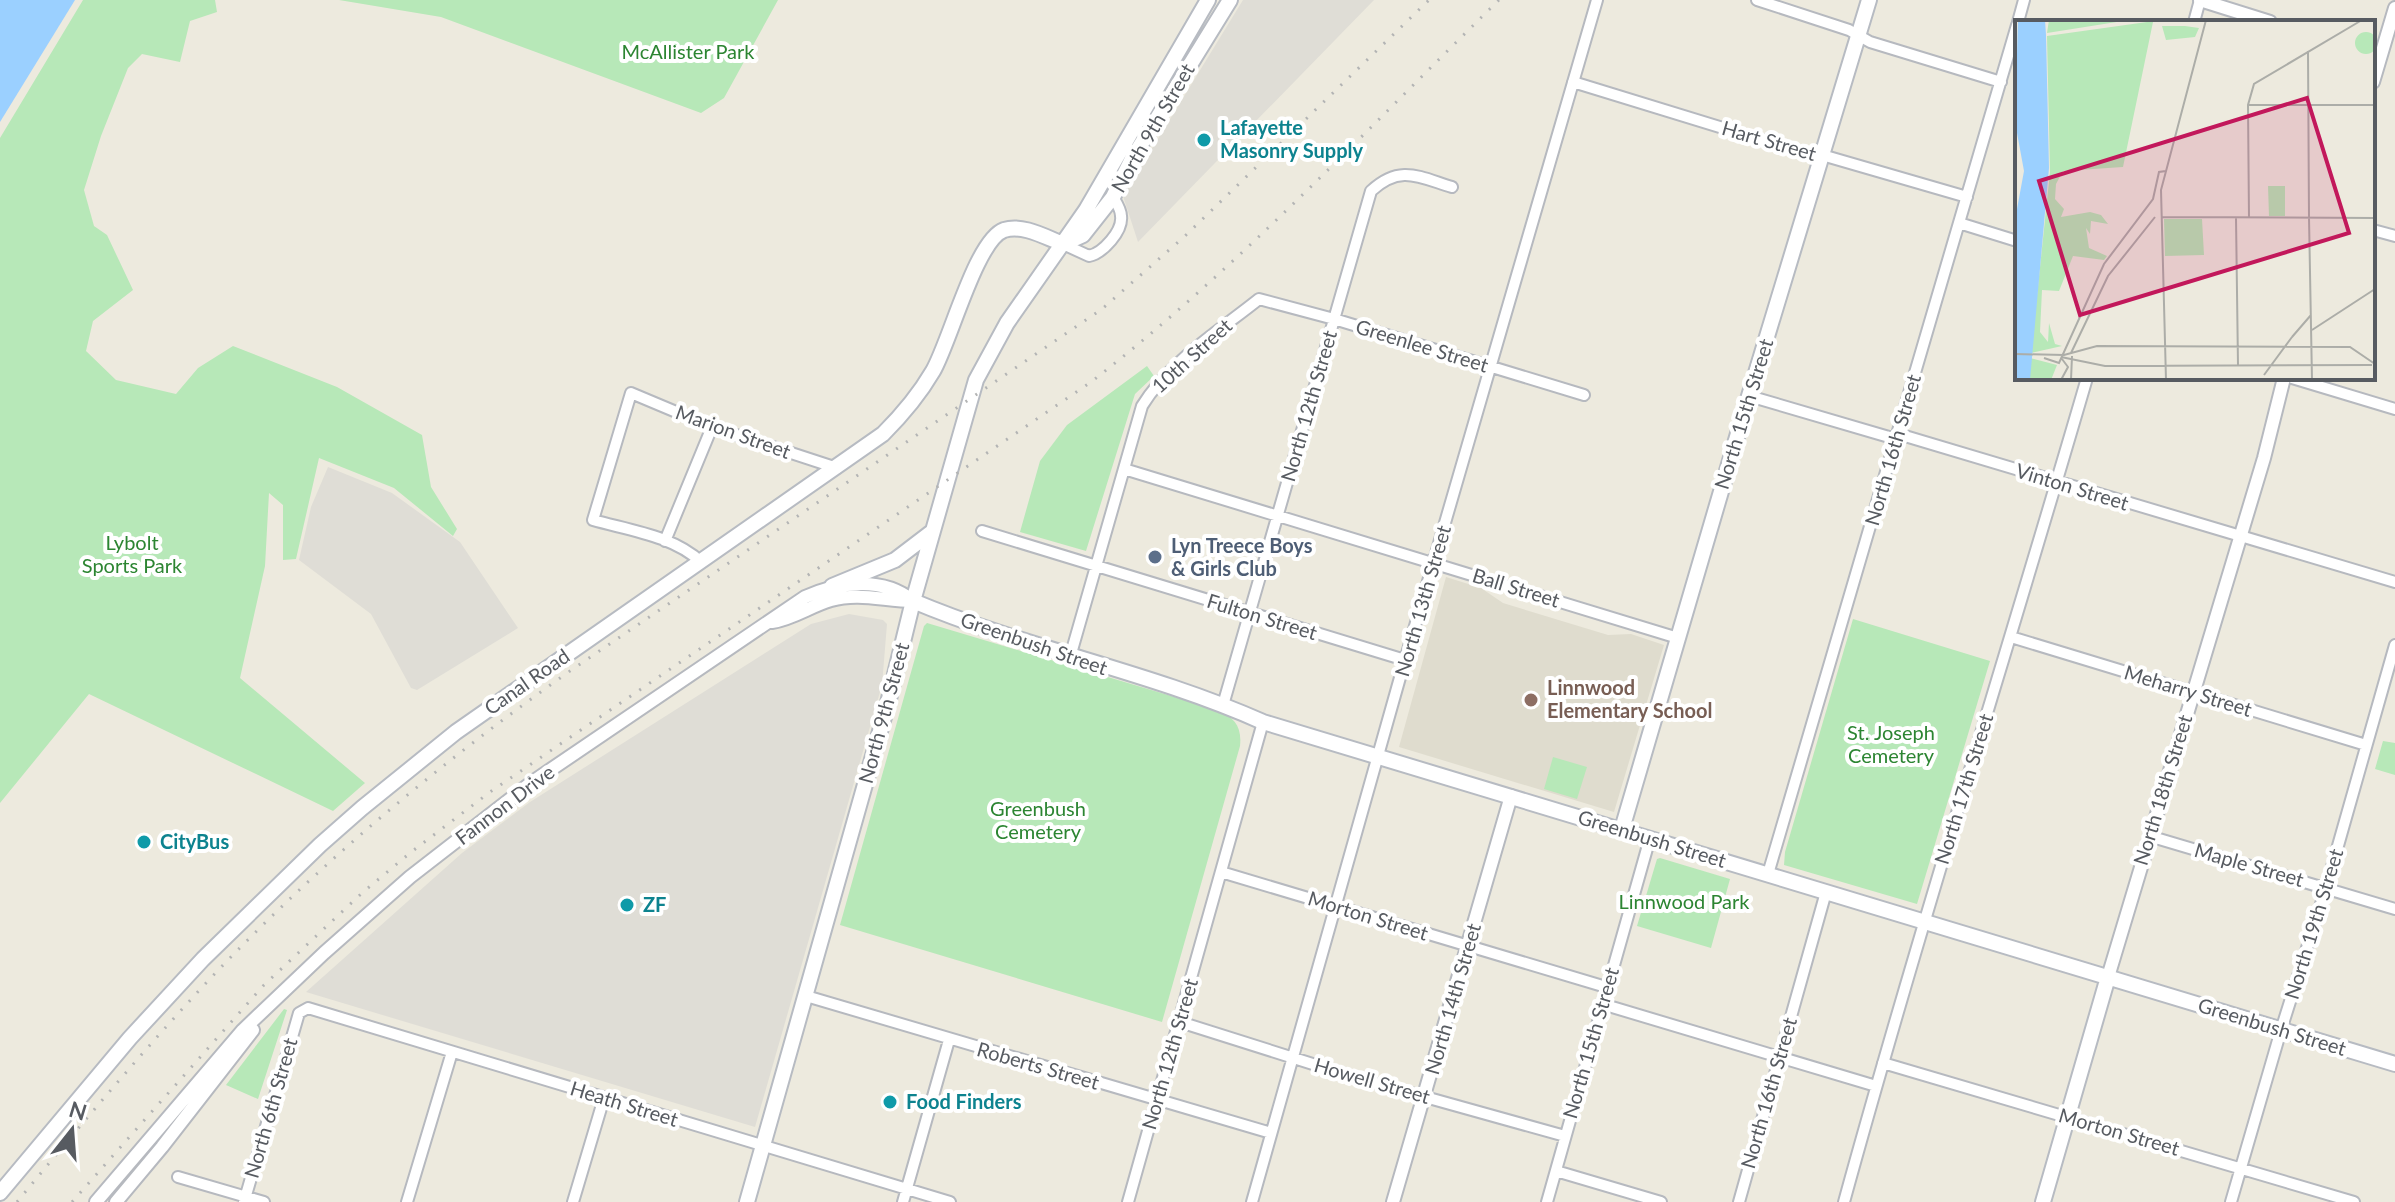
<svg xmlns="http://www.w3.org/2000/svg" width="2395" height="1202" font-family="Lato,sans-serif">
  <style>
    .industrial { fill: #dfddd6 }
    .education { fill: #dfdcce }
    .green { fill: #b7e8b8 }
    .water { fill: #9bd0ff }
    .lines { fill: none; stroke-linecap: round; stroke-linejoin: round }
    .minor-casing { stroke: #b6b9bf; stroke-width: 14 }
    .tertiary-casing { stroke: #b6b9bf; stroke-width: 16 }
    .secondary-casing { stroke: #b7bbc2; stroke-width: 18 }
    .minor { stroke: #fff; stroke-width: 10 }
    .tertiary { stroke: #fff; stroke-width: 12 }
    .secondary { stroke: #fff; stroke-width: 14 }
    .rail { stroke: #b3b4b4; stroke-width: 3; stroke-dasharray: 2 10; stroke-linecap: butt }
    .culture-dot { fill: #0f9aa8; stroke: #fff; stroke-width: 3 }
    .service-dot { fill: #5c6f8a; stroke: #fff; stroke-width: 3 }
    .education-dot { fill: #8d6e63; stroke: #fff; stroke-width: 3 }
    .labels { text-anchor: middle; stroke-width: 8; stroke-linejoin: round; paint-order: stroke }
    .park-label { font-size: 20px; fill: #2c8532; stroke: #fff }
    .street-label { font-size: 20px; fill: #575b61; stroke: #fff }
    .culture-label { font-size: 20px; font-weight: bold; fill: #0d838f; stroke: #fff; text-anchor: start }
    .service-label { font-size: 20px; font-weight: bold; fill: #4e5e75; stroke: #fff; text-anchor: start }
    .education-label { font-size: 20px; font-weight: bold; fill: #785e54; stroke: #fff; text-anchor: start }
    .inset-road { fill: none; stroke: #acada8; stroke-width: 2 }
    .view { fill: #c2185b; fill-opacity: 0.15; stroke: #c2185b; stroke-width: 4 }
    .inset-edge { fill: none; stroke: #575b61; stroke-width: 4 }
  </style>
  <rect width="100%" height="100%" fill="#edeade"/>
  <path class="industrial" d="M1243 0H1374L1138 242 1123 196Z
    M328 467 392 493 460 542 518 628 417 690 411 688 371 614 299 560 311 507Z
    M849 614 883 620 887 624 882 685 755 1127 306 992 462 853 530 802 811 624Z"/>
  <path class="education" d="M1446 577 1481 588 1503 603 1608 635 1631 634 1664 645 1614 812 1399 747Z"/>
  <path class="green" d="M83 0H215L217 12 190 21 180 62 142 54 128 68 101 136 84 190 94 226 107 235 133 290 93 321 86 351 116 380 176 394 198 368 233 346 337 387 422 435 431 487 457 529 453 536 394 488 319 458 296 559 283 560V505L269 493 265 566 240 678 365 783 333 811 89 694 0 803V138Z
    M339 0H778L724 98 701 113 441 17Z
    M1147 366 1154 376 1135 394 1086 551 1020 532 1040 461 1067 425Z
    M1853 619 1990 661 1917 904 1784 865 1785 852Z
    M927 623 1218 710C1235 718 1242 727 1240 746L1162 1022 840 925 924 626Z
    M2383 741 2395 743V775L2375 769Z
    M1553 757 1587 767 1577 799 1544 789Z
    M1660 858 1730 879 1711 948 1637 926 1657 859Z
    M284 1009 287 1010 258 1099 226 1085Z"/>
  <path class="water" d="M0 0H75L0 122Z"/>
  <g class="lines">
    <g class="minor-casing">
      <path id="minor" d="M1757 0 1849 30 1870 42 2001 82
        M2018 22 2024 0
        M2194 22 2200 0
        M1573 82 1811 155H1822L1967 197
        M1959 223 2017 241
        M2373 230 2395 236
        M1063 244 1089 256C1103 253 1123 231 1121 216 1121 209 1116 202 1113 197
        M2292 378 2395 409
        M1749 396 1889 437 1905 436 2395 582
        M1124 469 1678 638
        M982 531 1405 660
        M665 541 712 427
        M701 562C674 536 628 530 593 520L631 393 712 427 837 468
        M2011 637 2366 745
        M1070 657 1142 406C1169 362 1219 331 1259 299L1334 319 1584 395
        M1223 705 1371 191C1400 164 1419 177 1452 187
        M2149 836 2395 909
        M1221 872 1606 987
        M1768 874 2017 25
        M806 996 1271 1133
        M1602 1004 1876 1086
        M1180 1022 1357 1078 1565 1136
        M1883 1063 2354 1202
        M1556 1171 1661 1202
        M178 1177 264 1202
        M244 1202 299 1013 308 1008 950 1202
        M407 1202 452 1052
        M573 1202 604 1098
        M903 1202 949 1040
        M1128 1202 1263 722
        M1252 1202 1399 681 1597 0
        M1547 1202 1650 838
        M1739 1202 1826 892
        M1844 1202C1920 926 2007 653 2087 378
        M2231 1202 2281 1030 2326 888 2395 645"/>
    </g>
    <g class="tertiary-casing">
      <path id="tertiary" d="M2200 0 2270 22
        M2373 82 2395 8
        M772 622C793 619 810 606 831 600 859 592 885 601 913 601
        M2108 977 2264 458 2284 378
        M96 1202 243 1030 324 953 410 877 531 783 805 597C839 582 883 576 913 601
        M116 1202 162 1147 253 1030
        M1393 1202 1511 796"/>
    </g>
    <g class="secondary-casing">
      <path id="secondary" d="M1063 244 1083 235 1113 197 1132 159 1230 0
        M832 586 895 560 933 531
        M913 601C1027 649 1151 672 1263 722L2395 1064
        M1622 829 1749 396 1869 0
        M0 1193 130 1038 203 959 320 845 362 808 456 732 883 434C902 415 919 395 933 371 950 342 976 240 1004 230 1023 224 1045 237 1063 244
        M747 1202 888 703 913 601 976 380 1007 323 1086 210 1208 0
        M2043 1202 2108 977"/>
    </g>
    <use href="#minor" class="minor"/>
    <use href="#tertiary" class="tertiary"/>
    <use href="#secondary" class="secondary"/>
    <path class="rail" d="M17 1202C78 1128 141 1053 207 982 316 866 440 763 570 671L1102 309 1185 236 1429 0
      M72 1202 263 986 362 893 410 853 490 792 1091 382C1238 268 1366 130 1499 0"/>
  </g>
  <g class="culture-dot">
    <circle cx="1204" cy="140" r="8"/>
    <circle cx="144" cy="842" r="8"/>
    <circle cx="627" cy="905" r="8"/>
    <circle cx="890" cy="1102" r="8"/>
  </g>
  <circle class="service-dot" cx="1155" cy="557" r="8"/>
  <circle class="education-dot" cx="1531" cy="700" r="8"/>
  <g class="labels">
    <g class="park-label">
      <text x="688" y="59">McAllister Park</text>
      <text x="132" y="550">Lybolt<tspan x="132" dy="23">Sports Park</tspan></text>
      <text x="1891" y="740">St. Joseph<tspan x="1891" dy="23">Cemetery</tspan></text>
      <text x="1038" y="816">Greenbush<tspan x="1038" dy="23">Cemetery</tspan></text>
      <text x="1684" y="909">Linnwood Park</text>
    </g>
    <g class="street-label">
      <text transform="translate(1153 128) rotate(-60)" y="7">North 9th Street</text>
      <text transform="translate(1769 141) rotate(16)" y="7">Hart Street</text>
      <text transform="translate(1422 346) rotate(17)" y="7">Greenlee Street</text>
      <text transform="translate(1192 356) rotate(-42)" y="7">10th Street</text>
      <text transform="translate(1309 406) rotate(-74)" y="7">North 12th Street</text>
      <text transform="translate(1744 414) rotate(-73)" y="7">North 15th Street</text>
      <text transform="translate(733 432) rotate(20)" y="7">Marion Street</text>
      <text transform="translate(1893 450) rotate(-74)" y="7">North 16th Street</text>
      <text transform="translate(2072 487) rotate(17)" y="7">Vinton Street</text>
      <text transform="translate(1516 588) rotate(17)" y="7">Ball Street</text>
      <text transform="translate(1423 601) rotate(-74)" y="7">North 13th Street</text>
      <text transform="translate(1262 617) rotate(17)" y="7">Fulton Street</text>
      <text transform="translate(1034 644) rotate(19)" y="7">Greenbush Street</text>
      <text transform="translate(527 682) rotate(-35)" y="7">Canal Road</text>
      <text transform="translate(2188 691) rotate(17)" y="7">Meharry Street</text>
      <text transform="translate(884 713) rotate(-75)" y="7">North 9th Street</text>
      <text transform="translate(1964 789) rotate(-73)" y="7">North 17th Street</text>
      <text transform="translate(2163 790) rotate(-73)" y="7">North 18th Street</text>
      <text transform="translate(505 805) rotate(-37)" y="7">Fannon Drive</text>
      <text transform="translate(1652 839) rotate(17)" y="7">Greenbush Street</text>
      <text transform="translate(2249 865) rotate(16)" y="7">Maple Street</text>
      <text transform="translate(1368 916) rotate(17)" y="7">Morton Street</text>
      <text transform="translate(2314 924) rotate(-73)" y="7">North 19th Street</text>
      <text transform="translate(1453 999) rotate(-74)" y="7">North 14th Street</text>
      <text transform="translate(2272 1027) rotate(17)" y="7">Greenbush Street</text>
      <text transform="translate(1591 1043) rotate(-74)" y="7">North 15th Street</text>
      <text transform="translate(1170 1054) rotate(-74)" y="7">North 12th Street</text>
      <text transform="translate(1038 1066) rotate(16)" y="7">Roberts Street</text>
      <text transform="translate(1372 1081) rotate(16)" y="7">Howell Street</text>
      <text transform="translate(1769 1093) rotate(-74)" y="7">North 16th Street</text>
      <text transform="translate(624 1104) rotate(17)" y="7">Heath Street</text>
      <text transform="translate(271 1108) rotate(-74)" y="7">North 6th Street</text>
      <text transform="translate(2119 1132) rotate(16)" y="7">Morton Street</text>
    </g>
    <g class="culture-label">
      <text x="1220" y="135">Lafayette<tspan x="1220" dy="23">Masonry Supply</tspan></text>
      <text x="160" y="849">CityBus</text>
      <text x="643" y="912">ZF</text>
      <text x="906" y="1109">Food Finders</text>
    </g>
    <g class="service-label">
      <text x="1171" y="553">Lyn Treece Boys<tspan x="1171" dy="23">&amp; Girls Club</tspan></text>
    </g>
    <g class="education-label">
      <text x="1547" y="695">Linnwood<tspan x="1547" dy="23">Elementary School</tspan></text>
    </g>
  </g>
  <g transform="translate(2015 20)">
    <rect width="360" height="360" fill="#edeade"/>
    <path d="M34 0H145L138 2 108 147 48 151 41 164 40 179 49 189 46 197 75 192 86 195 93 204 76 201 75 214 71 208 74 228 92 236 89 240 58 236 44 271 27 270 25 312 33 322 34 303 40 324 47 326 16 333 35 152 32 16 132 2 108 1 32 13ZM147 6H170L184 8 180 17 151 20ZM340 23a11 11 0 1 1 22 0a11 11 0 1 1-22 0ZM253 166H270V196H254ZM149 199H187L189 235 150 236ZM15 338 42 345 36 360H15Z" fill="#b7e8b8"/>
    <path d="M3 0H30L31 15 34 148 15 360H0V200L9 151 0 102Z" fill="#9bd0ff"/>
    <path class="inset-road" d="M293 31 294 198M233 85H360M147 197 360 198M221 198 223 345M234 198 233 85 239 64 347 0M294 198 297 360M297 310 360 269M277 317 296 295M56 333 93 256 140 197M0 334 49 335 82 326 335 327 360 344M46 337 90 346 357 345M29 338 44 343 89 244 138 179 144 152 151 151M249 355 277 317M46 360 53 347 47 339M56 360 57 336M151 360 146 170 191 0"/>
    <path class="view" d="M292 78 334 213 65 295 24 161Z"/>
    <rect width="360" height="360" class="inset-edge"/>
  </g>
  <g transform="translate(72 1130) rotate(17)" stroke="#ffffff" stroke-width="6" paint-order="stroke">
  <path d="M0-6L14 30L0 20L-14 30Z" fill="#575b61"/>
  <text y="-12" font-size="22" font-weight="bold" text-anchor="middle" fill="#575b61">N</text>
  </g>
</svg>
